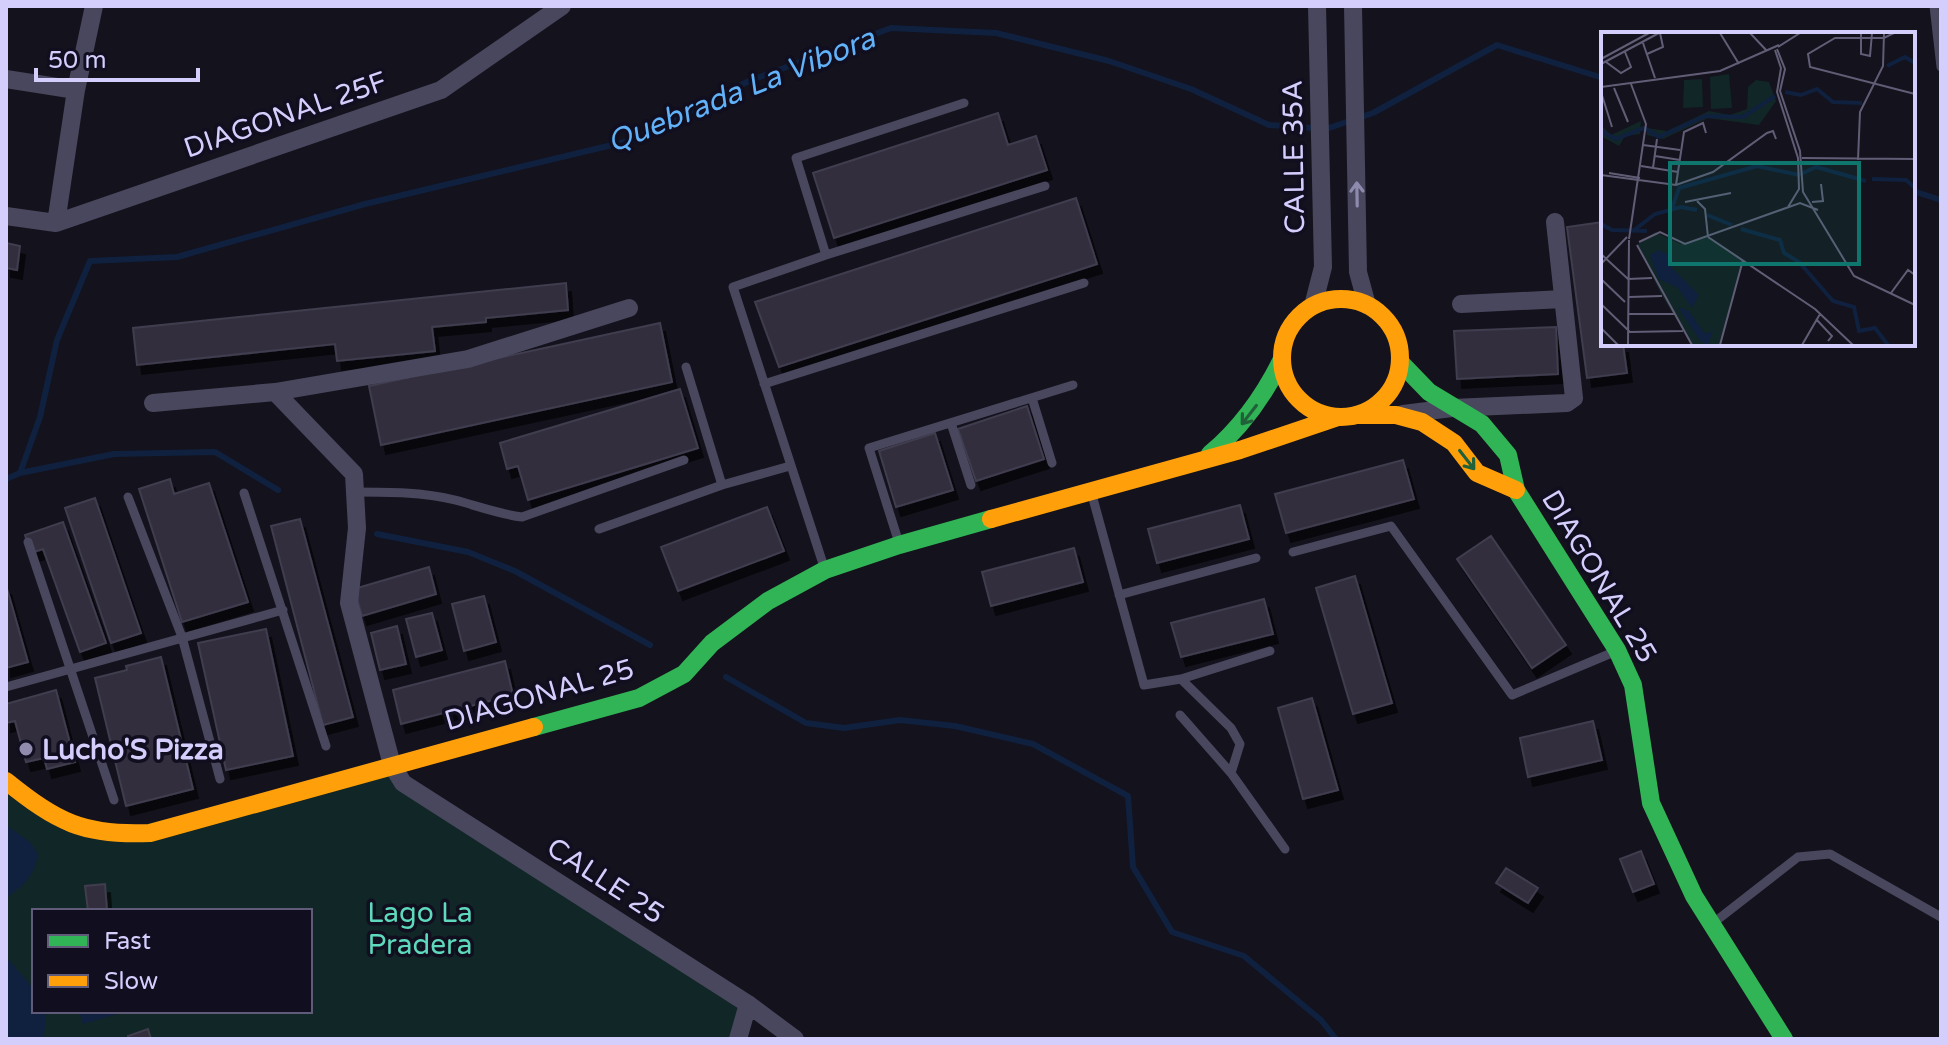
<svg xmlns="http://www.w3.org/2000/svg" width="1947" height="1045" font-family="'Varela Round',sans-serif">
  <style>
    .green { fill: #112626; fill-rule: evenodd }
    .water { fill: #0f213f }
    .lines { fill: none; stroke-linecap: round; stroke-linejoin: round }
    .stream { stroke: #0f213f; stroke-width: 6 }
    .building { fill: #322f3e; stroke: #403c4f; stroke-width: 2; filter: url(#shadow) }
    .lane { stroke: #48475d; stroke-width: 9 }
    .street { stroke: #48475d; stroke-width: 18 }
    .fast { stroke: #30b455; stroke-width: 18 }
    .slow { stroke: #ff9f0a; stroke-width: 18 }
    .oneway { stroke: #8e8aad }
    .oneway2 { stroke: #20613a }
    .poi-dot { fill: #918cae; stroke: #110e20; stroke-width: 3 }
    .labels { text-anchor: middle; stroke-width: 7; stroke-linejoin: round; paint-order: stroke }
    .street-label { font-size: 28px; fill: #d4cefd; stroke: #110e20 }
    .poi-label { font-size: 28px; font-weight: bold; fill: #d4cefd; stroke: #110e20; text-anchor: start }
    .park-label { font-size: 28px; fill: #5ed9bb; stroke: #110e20 }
    .water-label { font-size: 30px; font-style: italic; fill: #61b2f8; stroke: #110e20 }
    .inset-river { fill: none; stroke: #0f213f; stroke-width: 4 }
    .inset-road { fill: none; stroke: #615d76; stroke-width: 2 }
    .view { fill: #0f766e; fill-opacity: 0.15; stroke: #0f766e; stroke-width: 4 }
    .inset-edge { fill: none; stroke: #d4cefd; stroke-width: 4 }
  </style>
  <defs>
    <filter id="shadow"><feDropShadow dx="5" dy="9" stdDeviation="0" flood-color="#0009"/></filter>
  </defs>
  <rect width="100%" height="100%" fill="#14121c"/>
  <path class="green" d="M392 765 748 1004 738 1039H6V781L100 835ZM34 911H310V1011H34Z"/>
  <path class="water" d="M6 825 30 842 38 854C34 877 24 885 6 898Z
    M6 957 34 989V1011H46L44 1039H6Z
    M79 1011H124V1012L83 1024Z"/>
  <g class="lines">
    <path class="stream" d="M1913 191 1941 200
      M20 473 40 417 57 340 90 261 177 257 365 204 633 140 749 81 891 28 996 33 1109 61 1191 89 1269 125 1326 129 1373 113 1497 45 1603 78
      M6 479 20 473 114 454 215 452 278 490
      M377 534 468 552 515 571 650 645
      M726 677 806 723 844 728 900 720 955 726 1033 744 1128 796 1133 867 1172 932 1244 956 1321 1020 1336 1039"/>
  </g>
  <path class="building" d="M998 113 1008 145 1036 136 1047 170 834 238 813 173Z
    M1076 198 1097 264 779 367 755 302Z
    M1603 222V344H1623L1627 373 1587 378 1567 227Z
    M6 243 20 246 17 270 6 268Z
    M566 283 568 310 486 318V322L432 327 435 351 337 361 335 344 137 365 133 328Z
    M660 323 672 382 381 445 369 386Z
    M1556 327 1558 374 1457 379 1454 331Z
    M680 389 698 448 528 500 518 466 507 469 500 443Z
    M1027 406 1044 459 976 481 958 429Z
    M935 433 953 490 896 507 879 451Z
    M1403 460 1414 499 1286 533 1275 494Z
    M170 479 174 494 209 483 248 602 182 622 139 489Z
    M95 498 141 633 111 643 65 508Z
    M1240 505 1249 539 1157 563 1148 529Z
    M767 507 784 551 678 591 661 547Z
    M300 519 353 717 323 725 271 526Z
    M63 522 106 643 80 652 43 549 31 553 25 535Z
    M1491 536 1566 645 1532 668 1457 559Z
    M1074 548 1083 582 991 606 982 572Z
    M429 567 436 594 362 616 354 589Z
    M1355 576 1392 703 1353 714 1316 588Z
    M6 585 28 662 6 668Z
    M484 596 496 642 464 651 452 604Z
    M1264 599 1273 634 1181 657 1171 623Z
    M432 613 442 650 416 657 406 619Z
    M397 626 406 664 380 670 371 633Z
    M266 629 293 756 226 770 198 643Z
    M161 657 193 789 126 806 95 678 127 670 126 666Z
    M505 661 513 695 401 724 393 690Z
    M56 690 75 762 47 769 44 758 26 762 15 721 6 723V704Z
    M1312 698 1338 790 1303 799 1278 708Z
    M1593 721 1602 760 1528 777 1520 738Z
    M1641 851 1654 884 1633 892 1620 859Z
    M1506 868 1538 888 1528 903 1496 883Z
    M105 884 107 911H88L85 886Z
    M148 1029 151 1039H129L128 1036Z"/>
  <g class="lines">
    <path class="lane" d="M1934 6 1941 67
      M826 255 796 158 964 103
      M686 367 722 485
      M764 384 1084 283
      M1032 398 1052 463
      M951 423 971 485
      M355 492C388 492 423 492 455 500 478 506 498 514 522 517L684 460
      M244 493 326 746
      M1092 495 1144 685 1181 679 1270 651
      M128 497 182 637 220 779
      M599 529 722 485 790 466
      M28 542 114 800
      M899 543 869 448 1073 385
      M1293 552 1391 526 1512 695 1614 652
      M825 570 733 287 826 255 1045 186
      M1119 595 1256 558
      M1181 679 1231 728 1240 744 1231 773 1285 849
      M6 687 283 610
      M1180 715 1231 773
      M1712 924 1798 857 1830 854 1941 917"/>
    <path class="street" d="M1353 6 1358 272 1367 305
      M6 79 76 90
      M6 216 56 223 441 90 562 6
      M56 223 76 90 94 6
      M1461 304 1563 299
      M1313 306 1323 267 1317 6
      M275 392 354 474 357 528 349 603 392 765 403 783 748 1004 795 1039
      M153 403 275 392 468 359 629 308
      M1403 414 1452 408 1567 403 1574 398 1555 222
      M738 1039 748 1004"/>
    <path class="fast" d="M1400 362 1429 392 1482 424 1508 455 1516 490 1617 650 1633 685 1651 803 1694 896 1784 1039
      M1210 454C1242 427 1264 396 1282 359
      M534 727 639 698 684 674 712 643 768 601 825 570 899 545 991 519"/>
    <path class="slow" d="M1282 358a59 59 0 1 1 118 0a59 59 0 1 1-118 0Z
      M1357 415H1396L1422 422 1454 443 1477 473 1516 490
      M991 519 1240 450 1338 417
      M6 781C57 822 83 836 150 833L534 727"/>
  </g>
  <defs><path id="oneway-shaft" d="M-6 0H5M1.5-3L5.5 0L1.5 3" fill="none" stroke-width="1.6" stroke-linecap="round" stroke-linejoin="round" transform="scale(2)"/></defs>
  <use class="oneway" href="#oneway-shaft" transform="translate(1357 194) rotate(-91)"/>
  <g class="oneway2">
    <use href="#oneway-shaft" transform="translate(1249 415) rotate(128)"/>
    <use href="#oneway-shaft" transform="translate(1467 460) rotate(52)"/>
  </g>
  <circle class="poi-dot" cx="26" cy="749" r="8"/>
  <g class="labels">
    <g class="street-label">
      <text transform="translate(285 114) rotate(-19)" y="10">DIAGONAL 25F</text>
      <text transform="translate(1293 157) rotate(-91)" y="10">CALLE 35A</text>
      <text transform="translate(1600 576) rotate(59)" y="10">DIAGONAL 25</text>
      <text transform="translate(539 694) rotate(-16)" y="10">DIAGONAL 25</text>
      <text transform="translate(606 880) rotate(33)" y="10">CALLE 25</text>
    </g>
    <g class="poi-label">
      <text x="42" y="759">Lucho'S Pizza</text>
    </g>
    <g class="park-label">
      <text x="420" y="922">Lago La<tspan x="420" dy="32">Pradera</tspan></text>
    </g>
    <g class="water-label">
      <text transform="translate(741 90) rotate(-22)" y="10">Quebrada La Vibora</text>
    </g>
  </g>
  <g transform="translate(1601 32)">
    <rect width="314" height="314" fill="#14121c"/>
    <path d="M128 42 131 76 110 77 109 45ZM101 47 102 75 82 76 83 48ZM155 48 168 50 175 69 158 93 107 86 62 107 46 103V96L66 99 108 79 129 83 146 77 147 55ZM40 89 39 102 24 104 18 114 0 104V93L10 103ZM54 200 79 212 107 205 142 228 119 313H91L60 262 36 213Z" fill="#112626"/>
    <path d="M58 218 71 224V236L98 263 91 276 77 256 58 247 49 223ZM77 275 88 279 104 302 112 299 107 313 100 310Z" fill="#0f213f"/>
    <path class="inset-river" d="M286 34 304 25 314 31M184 60 200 63 216 57 232 70 261 71M0 99 15 107 43 96 58 105 104 84 142 85 174 64M271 147 305 148 314 156M71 177 78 156 156 134 198 143 215 135 265 149M106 183 131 193M0 192 11 198 46 199M140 197 179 208 183 221 198 230 232 269 253 275 258 299 274 296 287 313M32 199 54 182 80 175 96 178"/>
    <path class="inset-road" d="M119 1 138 32M149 1 166 19M260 1V22L269 24 271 1M293 1 283 6H234L207 22 209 35 314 62M42 11 54 46M177 15 199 1M176 17 184 37 179 59 199 119 202 160 253 244 314 273M174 18 180 36 176 60 197 126 198 157 187 175M46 22 62 15 59 1M0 27 48 1M5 30 20 41 30 35 24 20M0 32 58 1M0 55 119 39 178 13M13 56 27 90M0 60 11 95M42 113 79 118M54 124 79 128M201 126 314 127M257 128 259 80 282 34 283 1M40 134 77 140M52 136 56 107M8 141 39 146M0 143 75 153 112 140 166 101 172 99 175 107M75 153 83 100 102 91 105 101M96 169 104 177 107 205M84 170 130 161M211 170 222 169 220 152M107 205 214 277 252 313M28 207 45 92 30 52M38 210 59 200 84 212 199 171 217 178M36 213 91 313M0 222 27 247 51 246M0 232 26 205M0 247 24 270M290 261 307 238 314 243M28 265 61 264M0 272 29 300 82 299M28 282H74M215 287 231 304 227 309M0 296 17 313M27 313 28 208M119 313 142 228M201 313 219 282"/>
    <path class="view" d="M69 131H258V232H69Z"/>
    <rect width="314" height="314" class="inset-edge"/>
  </g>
  <rect width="1947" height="1045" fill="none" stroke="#d4cefd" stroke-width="16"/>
  <rect x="32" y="909" width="280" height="104" fill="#110e20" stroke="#5f5b78" stroke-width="2"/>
  <rect x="48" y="935" width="40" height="12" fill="#30b455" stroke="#5f5b78" stroke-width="2"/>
  <text x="104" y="949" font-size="24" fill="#d4cefd">Fast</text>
  <rect x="48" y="975" width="40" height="12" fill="#ff9f0a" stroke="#5f5b78" stroke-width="2"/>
  <text x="104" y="989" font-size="24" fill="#d4cefd">Slow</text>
  <path d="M36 68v12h162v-12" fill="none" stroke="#d4cefd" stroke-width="4"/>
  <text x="48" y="68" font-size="24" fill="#d4cefd" stroke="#110e20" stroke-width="6" paint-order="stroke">50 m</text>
</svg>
